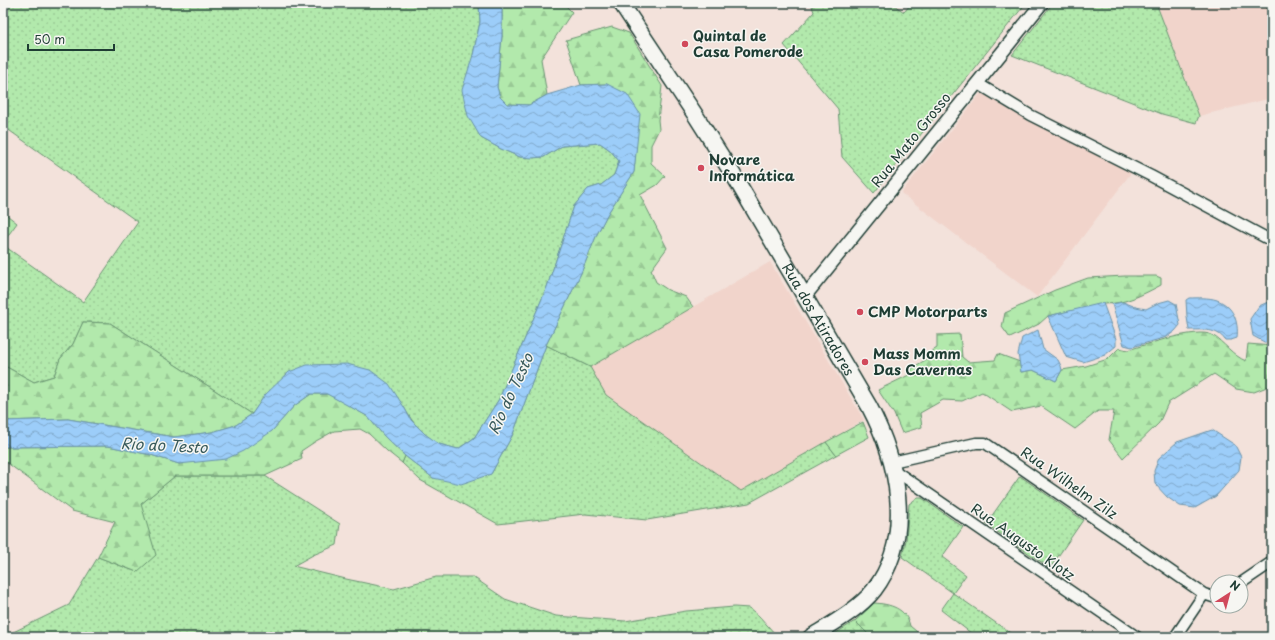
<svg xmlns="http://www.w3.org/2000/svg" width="1275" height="640" font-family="'Playpen Sans',sans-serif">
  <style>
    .built { fill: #f1d4cb }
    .grass { fill: url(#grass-dots); stroke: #689370 }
    .forest { fill: url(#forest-firs); stroke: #689370 }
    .pitch { fill: #b2e9ac; stroke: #689370 }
    .water { fill: url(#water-waves); stroke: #6a93aa }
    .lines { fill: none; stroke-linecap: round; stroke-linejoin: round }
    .minor-casing { stroke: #1f3d34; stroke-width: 13 }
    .tertiary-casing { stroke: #1f3d34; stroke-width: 15 }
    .primary-casing { stroke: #1f3d34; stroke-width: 18 }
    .minor { stroke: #f6f6f2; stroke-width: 10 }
    .tertiary { stroke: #f6f6f2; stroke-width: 12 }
    .primary { stroke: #f6f6f2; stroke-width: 15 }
    .poi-dot { fill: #d1495b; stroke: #f6f6f2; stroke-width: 1.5 }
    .labels { text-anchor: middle; stroke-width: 3; stroke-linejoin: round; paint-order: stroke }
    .poi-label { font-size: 14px; font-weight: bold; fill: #1f3d34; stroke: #f6f6f2; text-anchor: start }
    .street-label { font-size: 14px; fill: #1f3d34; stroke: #f6f6f2 }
    .water-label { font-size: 15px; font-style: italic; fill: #385a5b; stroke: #f6f6f2 }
  </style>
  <defs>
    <pattern id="grass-dots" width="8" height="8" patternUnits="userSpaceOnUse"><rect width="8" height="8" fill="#b2e9ac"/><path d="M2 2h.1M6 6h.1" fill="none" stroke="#99c995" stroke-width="1.8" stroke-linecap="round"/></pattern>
    <pattern id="forest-firs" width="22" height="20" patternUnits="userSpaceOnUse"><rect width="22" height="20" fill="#b2e9ac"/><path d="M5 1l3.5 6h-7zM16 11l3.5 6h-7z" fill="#99c995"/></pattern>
    <pattern id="water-waves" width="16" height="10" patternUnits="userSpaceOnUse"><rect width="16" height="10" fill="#9ccdf9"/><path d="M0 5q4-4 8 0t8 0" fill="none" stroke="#7fa8ca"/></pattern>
  </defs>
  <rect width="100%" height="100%" fill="#f3e2db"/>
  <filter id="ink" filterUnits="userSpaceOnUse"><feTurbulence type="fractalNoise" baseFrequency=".025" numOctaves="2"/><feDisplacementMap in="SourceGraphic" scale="8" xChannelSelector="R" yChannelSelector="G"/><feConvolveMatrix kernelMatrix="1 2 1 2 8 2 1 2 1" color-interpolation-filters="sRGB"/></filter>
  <g filter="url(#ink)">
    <path class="built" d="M1156 3H1272V98L1199 116Z
      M981 93 1131 173 1037 297 901 193Z
      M770 262 864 420 741 491 606 395 590 367Z"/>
    <path class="grass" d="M3 3H479L480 22 473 55 481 138 501 149 520 157H544L562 146 600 143 610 150 619 161 614 175 601 185 588 189 574 206 547 287 499 399 474 438 458 449C452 447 445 446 439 444 423 437 412 422 404 407L265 395 252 414 110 323 83 322 73 344 60 359 54 376 34 382 3 365V245L83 302 138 222 3 126Z
      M811 3H891L904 12 912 3H1026L874 193 842 157 838 109 784 45 814 12Z
      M1053 3H1156L1199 116 1196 123 1162 114 1012 55Z
      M546 345 590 367 606 395 741 491 826 442 836 455 749 503 647 520 585 514 498 524 420 480 402 463 405 456 433 478 491 474 513 434Z
      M175 476H265L340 524 337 545 313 555 293 566 346 579 394 589 436 577H473L505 599 556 616 625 621 686 611 734 607 749 608 759 616 776 635 773 637H3L69 605 98 557 137 572 141 504Z
      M1020 476 1083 520 1050 568 986 524Z
      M917 498H922L963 527 942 557 966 575 953 593 1016 637H976L941 610 953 593 902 557 906 540 909 504Z
      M855 621 871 637H830Z"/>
    <path class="forest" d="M502 3H534L535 5 545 3H563L572 12 541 59 547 95 529 105 507 104 500 97 497 87 502 36Z
      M612 27 629 33 662 86 658 120 659 129 651 145V163L665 176 657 185 640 195 667 248 651 270 656 282 668 290 686 297 693 307 590 367 546 345 581 273 597 234 608 213 634 172 636 146 607 84 581 85 566 40Z
      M1125 276H1156L1161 278V285C1142 295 1125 304 1103 304L1048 316 1039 324 1010 338 1002 327 1005 313 1055 290 1088 278Z
      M83 322 110 323 252 414 236 425 212 432 174 437 68 419 3 421V365L34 382 54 376 60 359 73 344Z
      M960 334 962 357 968 362 995 360 998 354 1020 362 1021 372 1033 370 1056 381 1062 370 1086 366 1108 359 1119 348 1128 350C1145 345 1197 327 1212 335 1224 342 1233 356 1246 361L1248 344 1272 346V385L1254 392 1236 389 1214 374 1168 403 1159 423 1123 458 1109 440 1114 411H1098L1075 429 1041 406 1012 412 982 392 962 401 943 400 920 413 922 427 902 433 894 414 878 390 911 374 912 368 927 359 929 353 937 348V335Z
      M311 394H328L367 416 385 437 405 456 402 463 387 451 369 434 360 429 334 431 316 441 301 451 302 459 265 476H175L141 504 156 555 137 572 98 557 115 522 72 511 6 462 3 463V447L108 446 151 455 179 464 272 431 294 406Z
      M863 422 869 437 836 455 826 442Z
      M874 603C890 604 906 608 910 626L923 637H871L855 621Z"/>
    <path class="pitch" d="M3 212 17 223 4 241 3 240Z"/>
    <path class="water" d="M479 3H502V36L497 87 500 97 507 104 529 105 547 95 581 85 607 84 627 94 640 114 634 172 608 213 597 234 581 273 546 345 513 434 491 474 461 484 433 478 405 456 385 437 367 416 327 394H311L294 406 272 431 243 451 226 459 179 464 151 455 108 446 3 447V421L68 419 174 437 212 432 236 425 252 414 265 395 289 372 307 365 347 364 370 370 389 384 404 407 411 420 425 434 439 444 458 449 474 438 499 399 547 287 574 206 588 189 601 185 614 175 619 161 610 150 600 143 562 146 544 157 532 158 520 157 501 149 481 138 468 116 462 90 473 55 480 22Z
      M1189 298C1198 298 1208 297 1217 300 1233 306 1239 321 1237 338L1231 340H1225C1217 328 1203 330 1189 330L1187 317 1186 300Z
      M1169 300 1176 304 1180 325 1175 331 1167 337 1132 347 1124 345 1112 304 1123 302 1136 307 1146 309 1158 303Z
      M1268 302 1272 304V343L1268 344 1253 336 1250 319 1259 306Z
      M1103 303 1116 339V346L1105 355 1083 362 1066 357 1048 316Z
      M1038 330 1043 349 1058 360 1061 366 1062 370 1056 381 1033 370 1021 372 1018 354 1022 338Z
      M1212 430 1235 445 1241 457 1239 470 1216 496 1195 508 1180 506 1167 497 1155 484 1154 471 1159 458 1177 442Z"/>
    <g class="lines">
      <g class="minor-casing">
        <path id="minor" d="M977 83 1030 115 1151 176 1272 241
          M892 462 976 443H985L1204 594 1213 597 1217 596
          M894 470 1137 637
          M1241 583 1272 562
          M1175 637 1204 594"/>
      </g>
      <g class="tertiary-casing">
        <path id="tertiary" d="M805 296 1042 3"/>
      </g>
      <g class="primary-casing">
        <g id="primary">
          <path id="s1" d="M621 3 694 113 734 176 869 406C898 461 915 536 874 590 859 609 832 624 811 637"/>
        </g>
      </g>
      <use href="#minor" class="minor"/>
      <use href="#tertiary" class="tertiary"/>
      <use href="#primary" class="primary"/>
    </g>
  </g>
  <g class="poi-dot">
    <circle cx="685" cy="44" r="4"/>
    <circle cx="701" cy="168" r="4"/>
    <circle cx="860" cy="312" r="4"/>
    <circle cx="865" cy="362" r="4"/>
  </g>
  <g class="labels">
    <g class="poi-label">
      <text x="693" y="41">Quintal de<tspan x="693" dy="16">Casa Pomerode</tspan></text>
      <text x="709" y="165">Novare<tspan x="709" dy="16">Informática</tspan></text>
      <text x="868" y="317">CMP Motorparts</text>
      <text x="873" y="359">Mass Momm<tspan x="873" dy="16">Das Cavernas</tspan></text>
    </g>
    <g class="street-label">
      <text transform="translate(911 140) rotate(-51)" y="5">Rua Mato Grosso</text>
      <text dy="5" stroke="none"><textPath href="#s1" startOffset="373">Rua dos Atiradores</textPath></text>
      <text transform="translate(1069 483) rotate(35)" y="5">Rua Wilhelm Zilz</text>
      <text transform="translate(1023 542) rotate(35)" y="5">Rua Augusto Klotz</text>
    </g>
    <g class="water-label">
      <text transform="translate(511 394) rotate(-65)" y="5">Rio do Testo</text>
      <text transform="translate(164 446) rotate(3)" y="5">Rio do Testo</text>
    </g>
  </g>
  <rect width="1275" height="640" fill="none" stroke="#f6f6f2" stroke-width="16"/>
  <rect x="8" y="8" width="1259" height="624" fill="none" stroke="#1f3d34" stroke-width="1.5" filter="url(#ink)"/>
  <g transform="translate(1229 594) rotate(36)"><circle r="19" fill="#f6f6f2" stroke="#a0aca6"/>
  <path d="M0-3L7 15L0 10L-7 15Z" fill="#d1495b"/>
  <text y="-6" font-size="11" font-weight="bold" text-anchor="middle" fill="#1f3d34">N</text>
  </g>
  <path d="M28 44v6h86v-6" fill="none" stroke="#1f3d34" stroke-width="2"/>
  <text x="34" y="44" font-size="12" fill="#1f3d34" stroke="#f6f6f2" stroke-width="3" paint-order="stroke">50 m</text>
</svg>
